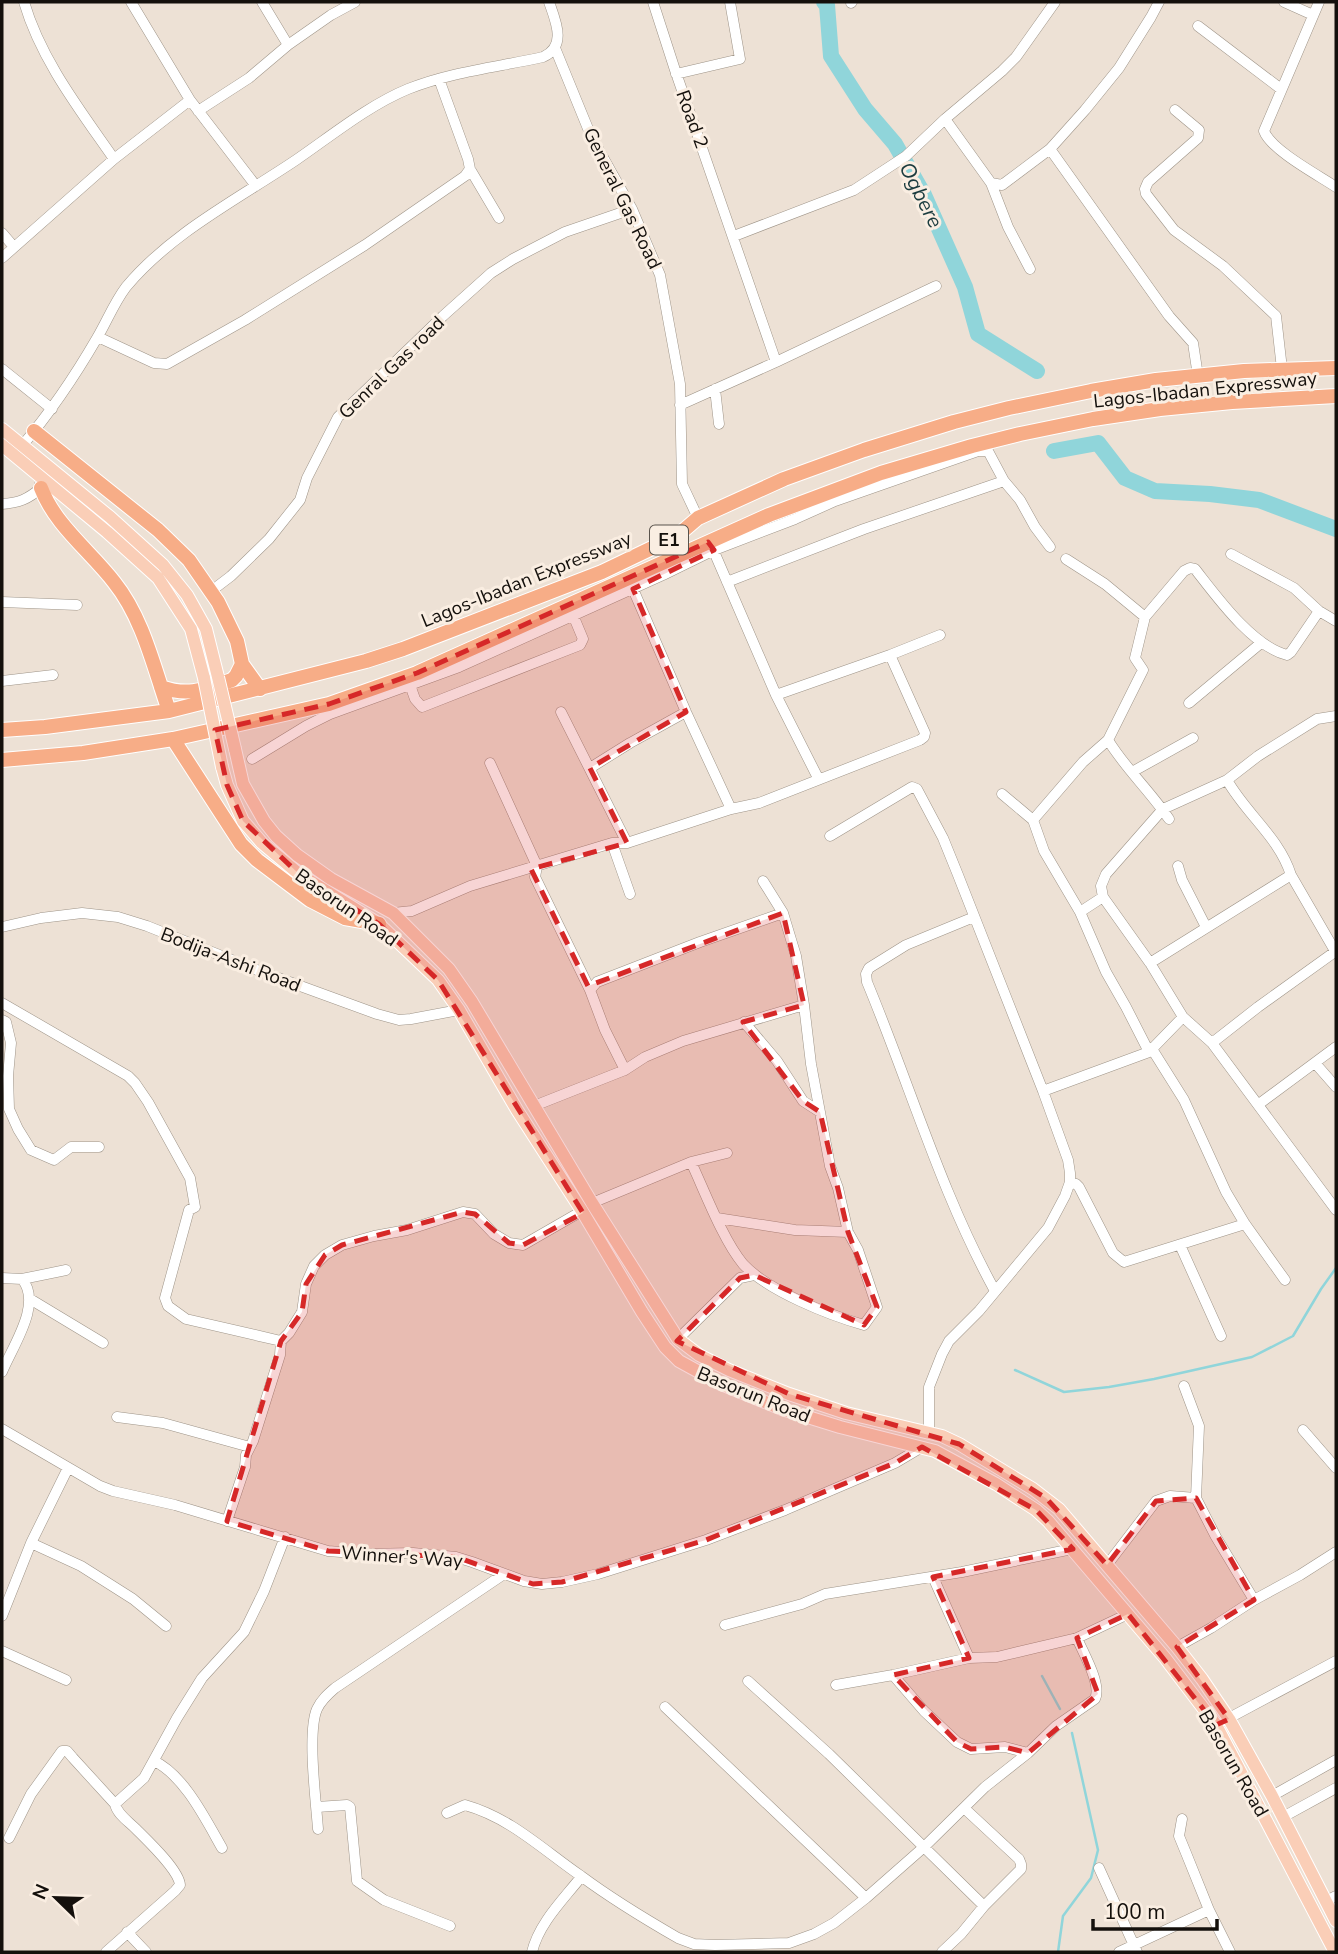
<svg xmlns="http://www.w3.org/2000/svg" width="1338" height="1954" font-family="'Nunito Sans',sans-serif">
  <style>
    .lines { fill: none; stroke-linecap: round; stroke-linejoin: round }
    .stream { stroke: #90d5da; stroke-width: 2.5 }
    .river { stroke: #90d5da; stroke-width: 16 }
    .minor-casing { stroke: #9e9488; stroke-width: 11 }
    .major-casing { stroke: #fff; stroke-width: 14 }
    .highway-casing { stroke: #fff; stroke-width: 16 }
    .minor { stroke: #fff; stroke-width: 10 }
    .major { stroke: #faceb7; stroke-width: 12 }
    .highway { stroke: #f7ad87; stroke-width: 14 }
    .major-bridge-casing { stroke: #fff; stroke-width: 14; stroke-linecap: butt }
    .major-bridge { stroke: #faceb7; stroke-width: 12 }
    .marked { fill: #d62828; fill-opacity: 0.2; stroke: #d62828; stroke-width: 5; stroke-dasharray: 14 9; stroke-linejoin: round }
    .labels { text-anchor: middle; stroke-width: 6; stroke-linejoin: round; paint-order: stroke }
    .shield { fill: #faeee2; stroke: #59534c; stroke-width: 2 }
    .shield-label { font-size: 18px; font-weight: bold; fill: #14100c }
    .street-label { font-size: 19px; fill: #14100c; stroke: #faeee2 }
    .water-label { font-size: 21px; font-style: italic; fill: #1b3c3f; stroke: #faeee2 }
  </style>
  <rect width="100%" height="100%" fill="#ede1d5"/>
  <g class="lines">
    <path class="stream" d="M1015 1370 1064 1392 1109 1387 1154 1379 1252 1357 1293 1336 1321 1289 1336 1268
      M1042 1676 1060 1709
      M1058 1952 1063 1916 1091 1878 1098 1850 1072 1733"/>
    <path class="river" d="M824 2 827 5 831 56 865 109 895 144 924 195 965 287 978 334 1037 371
      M1054 451 1098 443 1125 478 1155 491 1210 494 1259 500 1336 529"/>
    <g class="minor-casing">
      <path id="minor" d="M24 2C41 60 80 110 114 159
        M131 2 190 100 256 186
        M262 2 288 45
        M653 2 675 70 776 362
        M1284 2 1313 15
        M1319 2 1264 131C1271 150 1318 175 1336 187
        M851 3 852 2
        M1198 26 1281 89
        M555 48 591 136 632 209 660 275 680 384 682 484 698 518
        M676 74 740 59 730 2
        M439 79 468 159 470 169 499 218
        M1175 110 1199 130 1198 138 1148 182 1145 189 1146 194 1174 230 1223 266 1276 316 1282 369
        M198 111 249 78 288 45 331 15 355 2
        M945 119 991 183 1002 185 1050 149 1085 110 1119 68 1151 17 1159 2
        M1050 149 1169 316 1193 343 1198 376
        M991 183 1008 227 1030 269
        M2 233 14 247
        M734 236 854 190 906 156 945 119 1002 71 1016 57 1055 2
        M2 258 114 159 190 100
        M98 337 154 363 167 364 245 320 365 245 465 176 470 169
        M2 369 52 409
        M715 389 719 424
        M680 405 776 362 936 286
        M21 447C50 413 75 376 97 338 107 321 114 303 126 287 171 233 238 199 296 160 331 136 369 105 408 89 450 72 498 67 543 57 567 46 556 22 549 2
        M2 504C19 503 28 499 41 488L40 484
        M712 547 776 695 818 778
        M1231 554 1294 588 1319 611 1336 621
        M1066 559 1105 584 1145 617
        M727 582 864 529 1004 481
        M633 589 686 712 731 809
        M210 592 231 576 269 539 300 500 307 478 338 417 443 316 491 273 513 259 565 232 632 209
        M2 602 77 605
        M2 681 53 675
        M410 685 415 699 422 707 580 645 583 639 573 615
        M776 695 890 655 940 635
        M1189 703 1261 643
        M561 712 627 843
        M1108 740C1125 768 1150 791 1169 819
        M252 759 306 726 330 714 459 667 663 575 714 550 795 519 835 501 978 451H988L1004 481 1020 500 1035 527 1050 547
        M490 763 537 866 535 877 590 990
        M590 768 630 743 686 712
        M1132 772 1193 738
        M1227 780C1246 814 1279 837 1291 875L1335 951
        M1002 794 1033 820 1044 851 1080 912 1106 972 1126 1007 1149 1052
        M1033 820 1083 762 1108 740 1143 670 1135 658 1145 617 1184 571 1190 568 1195 569C1217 597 1252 646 1287 655L1291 652 1319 611
        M830 836 912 787 917 789 943 838 958 875 1043 1091 1068 1160 1070 1173V1182L1065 1196 1048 1228 979 1311 949 1341 942 1354 929 1387V1433
        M612 843 630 894
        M1178 866 1182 880 1206 927
        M1103 897 1150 963 1183 1017 1212 1043 1336 1210
        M1080 912 1103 897 1101 886 1106 874 1163 809 1227 780 1258 756 1317 719 1336 716
        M393 913 412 911 470 886 612 843H627L731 809 759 803 920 740 924 737 925 733 890 655
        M974 917 906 945 869 968 866 974 867 982C910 1085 941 1193 995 1291
        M2 927 41 918 82 913 118 917 147 926 262 972 377 1014 399 1020 411 1019 459 1010
        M1150 963 1291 875
        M2 1003 128 1076 135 1083 148 1102 190 1178 195 1207 189 1210 165 1298 168 1306 186 1319 281 1341 280 1355 253 1441 246 1455 245 1467 227 1521
        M2 1020 6 1022 11 1043 8 1076 9 1109 18 1129 31 1150 54 1160 71 1147H99
        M744 1022 777 1061 803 1101 820 1112
        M1212 1043 1258 1007 1336 951
        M1152 1049 1184 1100 1226 1192 1245 1224 1285 1280
        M1315 1063 1336 1087
        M625 1070 605 1030 590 990 597 982 700 942 783 913
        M1043 1091 1149 1052 1183 1017
        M1259 1104 1336 1047
        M534 1106 625 1070 645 1057 683 1041 804 1005
        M691 1162C705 1192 723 1240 743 1264 768 1291 829 1315 864 1325L877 1307 858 1250 848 1232 838 1188 830 1166 811 1064 804 1005 796 956 783 913 763 881
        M1070 1182 1076 1184 1079 1187 1113 1253 1124 1262 1245 1224
        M592 1203 691 1162 727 1153
        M717 1218 795 1230 848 1232
        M1180 1245 1221 1336
        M2 1278 22 1279 66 1270
        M30 1299 103 1343
        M678 1339 740 1278 754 1275
        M281 1341 289 1333 302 1312 306 1284 314 1266 325 1255 342 1245 374 1236 407 1230 463 1212 475 1214 494 1234 509 1243 523 1245 582 1211
        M2 1372C12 1347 43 1304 22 1279
        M1184 1386 1199 1426 1196 1498 1216 1537 1254 1600
        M117 1417 163 1423 250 1447
        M2 1429 100 1486 113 1491 175 1505 328 1551 366 1554 413 1553 456 1557 472 1562 524 1581 542 1584 562 1582 598 1574 706 1540 785 1510 895 1463 922 1447
        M1303 1430 1336 1468
        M31 1543 81 1566 133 1599 166 1626
        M1107 1565 1156 1501 1170 1496 1196 1498
        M933 1577 969 1658
        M2 1616 31 1543 68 1468
        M725 1625 802 1604 825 1594 962 1572 1072 1549
        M1177 1647 1211 1628 1254 1600 1300 1575 1336 1552
        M2 1651 66 1680
        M893 1675 924 1711 957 1742 971 1749 1005 1747 1028 1753
        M748 1681 829 1754 984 1906
        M836 1685 893 1675 969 1658 997 1657 1077 1638 1128 1614
        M665 1707 866 1898
        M1216 1725 1336 1661
        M154 1761C184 1775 206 1820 222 1848
        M1272 1796 1336 1760
        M317 1807 347 1805 350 1807 357 1881 384 1900 450 1926
        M447 1813 465 1805C511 1818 543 1850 581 1876 612 1899 645 1919 678 1938L694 1944 715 1945 789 1943 814 1934 834 1923 866 1898 924 1847 985 1787 1028 1753 1056 1726 1095 1699C1102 1684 1083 1653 1077 1638
        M1283 1817 1336 1788
        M1182 1819 1179 1836 1186 1853 1209 1910 1230 1952
        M318 1829C316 1801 307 1732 317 1709 321 1700 328 1694 335 1688L504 1574
        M9 1838 31 1794 62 1751H67L73 1758 115 1804
        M1099 1868 1137 1952
        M1326 1901 1336 1896
        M127 1932 146 1952
        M106 1952 175 1891 180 1885C179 1870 147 1840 136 1829 128 1821 117 1814 115 1804L144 1778 177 1718 202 1678 244 1632 264 1591 285 1537
        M532 1952C539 1923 563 1900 581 1877
        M942 1952 961 1934 984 1906 1021 1869V1864L1019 1859 964 1808
        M1119 1952 1209 1910"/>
    </g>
    <g class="major-casing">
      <path id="major" d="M2 429 110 517 163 565 187 595 206 629 218 677
        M2 445 107 532 158 578 191 629 204 678
        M235 749 243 784 264 821 276 836 297 855 331 879 393 913 449 969 472 1002 592 1203 678 1339 699 1355 729 1370 789 1394 846 1413 942 1436 959 1444 1033 1489 1059 1509 1177 1647 1202 1679 1229 1719 1272 1796 1336 1921
        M222 767 227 785 243 821 262 843 299 874 379 924 438 980 459 1010 517 1110 582 1211 642 1312 665 1347 679 1361 721 1384 782 1409 840 1427 935 1451 996 1484 1036 1510 1048 1521 1165 1658 1216 1725 1335 1952"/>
    </g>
    <g class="highway-casing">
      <path id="highway" d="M34 431 158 530 189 560 218 602 237 641 242 664 260 689
        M41 488C55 525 90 551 114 582 143 618 154 668 169 711
        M161 687C189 697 205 689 232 680L236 676 242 664
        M2 730 45 727 169 711 366 661 403 649 602 572 677 536 698 518 784 479 864 450 954 422 1009 408 1091 391 1156 380 1244 371 1336 368
        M173 739 241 844 257 860 310 900 345 918 379 924
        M2 760 83 753 173 739 329 704 417 673 769 515 881 473 972 446 1020 434 1093 419 1160 409 1232 402 1336 396"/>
    </g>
    <use href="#minor" class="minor"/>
    <use href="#major" class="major"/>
    <use href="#highway" class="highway"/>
    <g class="major-bridge-casing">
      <path id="major-bridge" d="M218 677 235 749
        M204 678 222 767"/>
    </g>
    <use href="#major-bridge" class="major-bridge"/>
  </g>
  <path class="marked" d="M708 542 714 550 633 589 686 712 590 768 627 843 531 869 588 986 783 913 804 1005 743 1022 803 1101 820 1112 848 1232 877 1307 864 1325 754 1275 740 1278 677 1341 789 1394 959 1444 1046 1498 1107 1565 1156 1501 1196 1498 1254 1600 1177 1647 1229 1719 1216 1725 1128 1614 1077 1638 1098 1694 1028 1753 1005 1747 971 1749 957 1742 893 1675 969 1658 933 1577 1073 1549 1036 1510 922 1447 895 1463 706 1540 562 1582 533 1584 456 1557 328 1551 227 1521 281 1341 302 1312 306 1284 325 1255 342 1245 463 1212 475 1214 509 1243 523 1245 583 1213 438 980 379 924 299 874 243 821 227 785 215 730 329 704 417 673Z"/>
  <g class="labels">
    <rect class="shield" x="650" y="525.5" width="38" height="29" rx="5"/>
    <g class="shield-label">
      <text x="669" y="546">E1</text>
    </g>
    <g class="street-label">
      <text transform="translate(693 119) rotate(70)" y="7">Road 2</text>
      <text transform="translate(623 198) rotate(64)" y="7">General Gas Road</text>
      <text transform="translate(391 367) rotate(-44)" y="7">Genral Gas road</text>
      <text transform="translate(1205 389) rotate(-6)" y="7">Lagos-Ibadan Expressway</text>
      <text transform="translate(526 579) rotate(-22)" y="7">Lagos-Ibadan Expressway</text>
      <text transform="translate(347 907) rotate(35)" y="7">Basorun Road</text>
      <text transform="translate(231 959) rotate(21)" y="7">Bodija-Ashi Road</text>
      <text transform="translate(754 1394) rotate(22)" y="7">Basorun Road</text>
      <text transform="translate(402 1556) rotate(4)" y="7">Winner's Way</text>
      <text transform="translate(1234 1763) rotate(60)" y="7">Basorun Road</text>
    </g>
    <g class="water-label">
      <text transform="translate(921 195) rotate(63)" y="7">Ogbere</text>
    </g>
  </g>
  <rect width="1338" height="1954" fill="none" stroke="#14100c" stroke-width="7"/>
  <g transform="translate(56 1898) rotate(293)" stroke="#faeee2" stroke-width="5" paint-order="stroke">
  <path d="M0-5L12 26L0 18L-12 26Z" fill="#14100c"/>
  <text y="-10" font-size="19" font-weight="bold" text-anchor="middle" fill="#14100c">N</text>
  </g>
  <path d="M1093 1919v10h124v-10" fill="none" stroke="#14100c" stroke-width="3.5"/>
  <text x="1104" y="1919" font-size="21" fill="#14100c" stroke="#faeee2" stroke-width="5" paint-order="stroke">100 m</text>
</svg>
